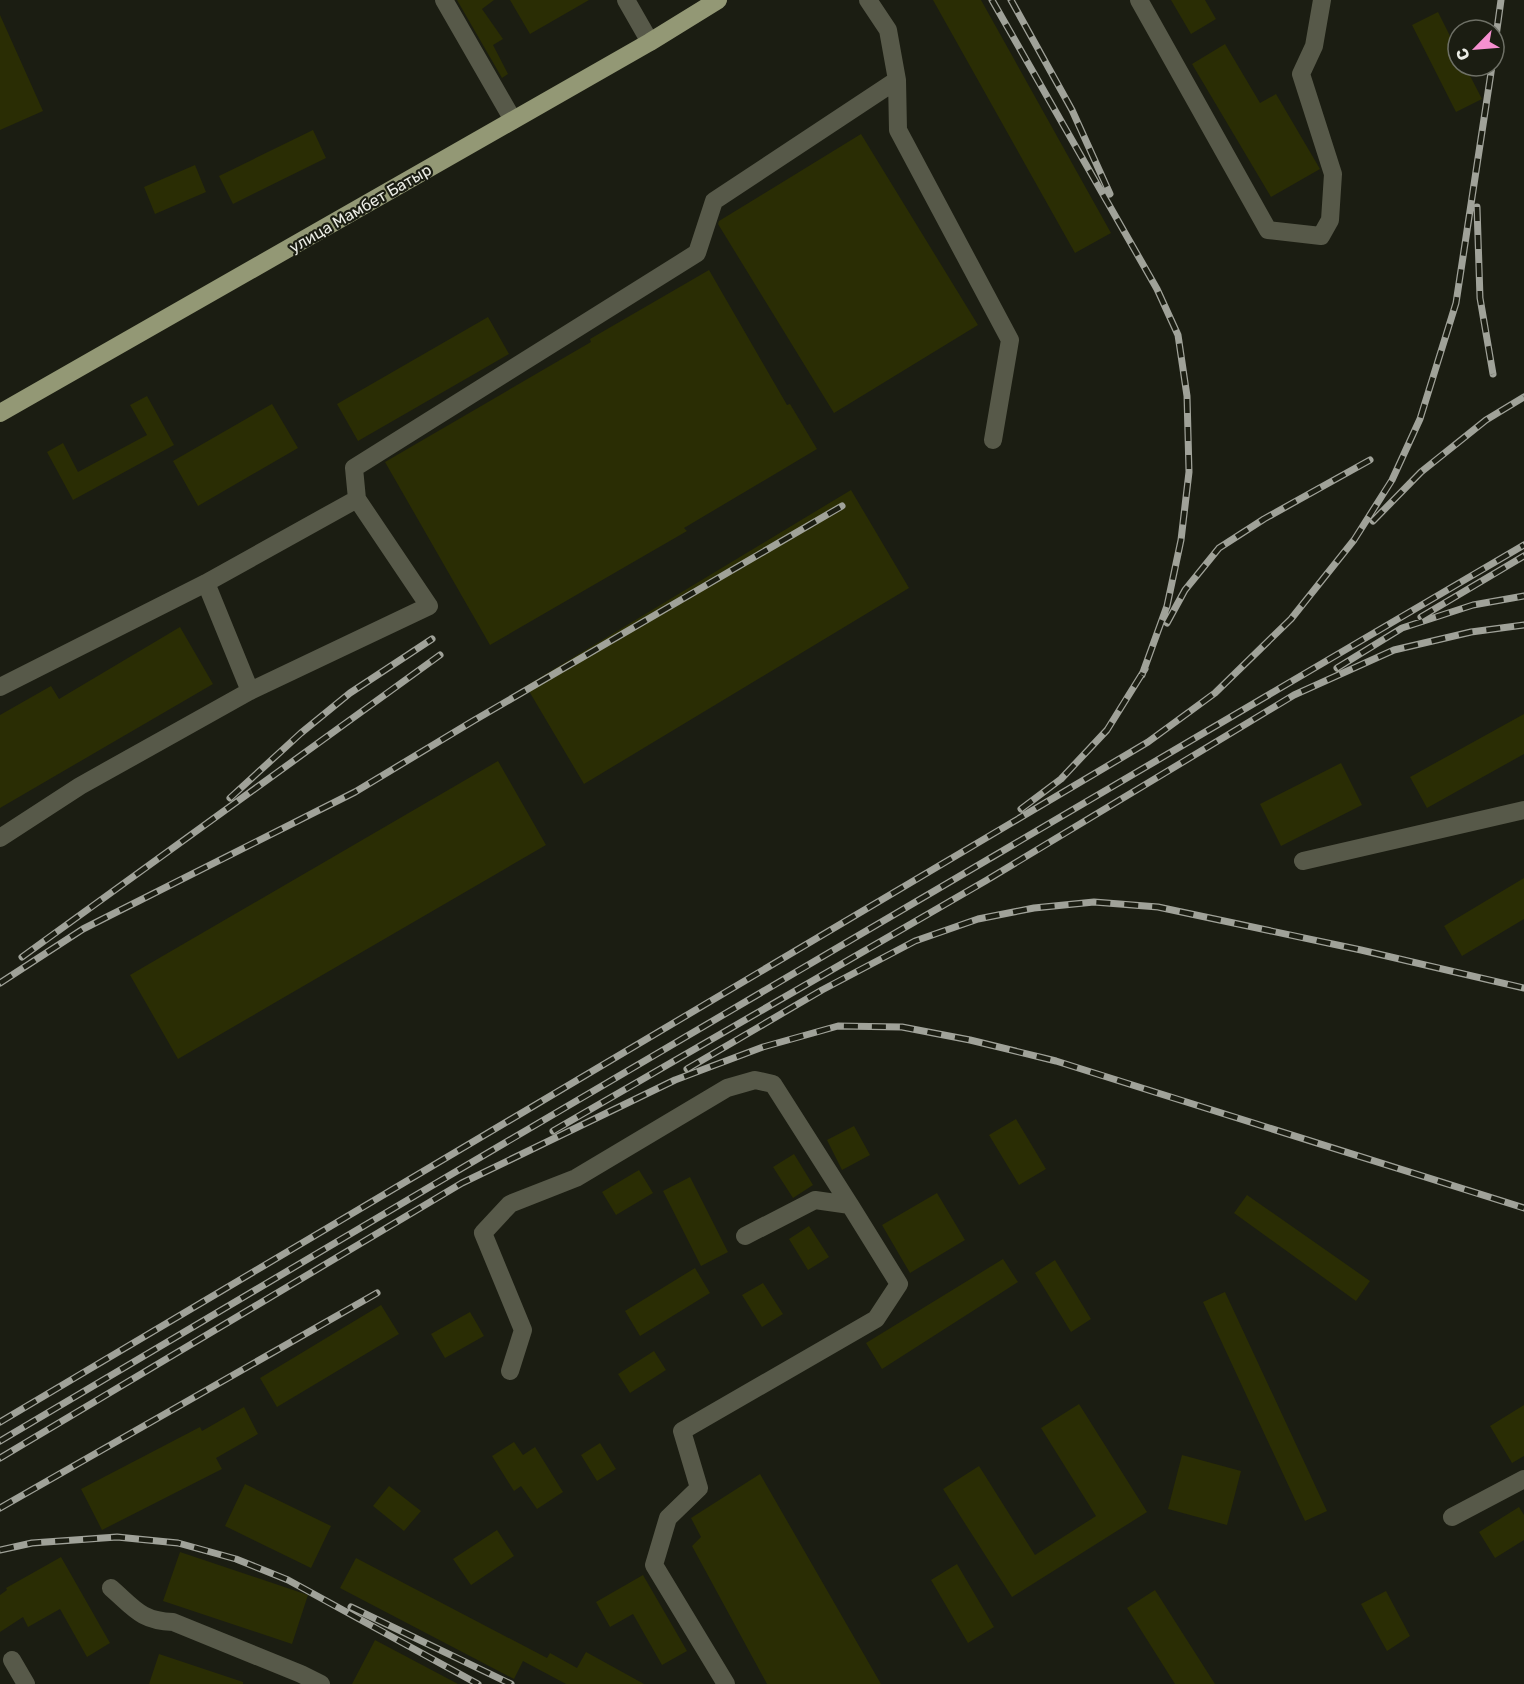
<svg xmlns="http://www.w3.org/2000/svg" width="1524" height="1684" font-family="Rubik,sans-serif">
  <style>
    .building { fill: #2a2d04 }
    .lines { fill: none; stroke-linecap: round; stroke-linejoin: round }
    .minor { stroke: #575949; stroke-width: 18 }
    .major { stroke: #939875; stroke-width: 18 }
    .rail-casing { stroke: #a0a299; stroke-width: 7 }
    .rail { stroke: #1b1d12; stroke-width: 4.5; stroke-dasharray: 14; stroke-linecap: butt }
    .labels { text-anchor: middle; stroke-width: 4.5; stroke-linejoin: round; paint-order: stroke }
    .street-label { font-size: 16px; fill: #ebece5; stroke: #1b1d12 }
  </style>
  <rect width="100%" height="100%" fill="#1b1d12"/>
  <path class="building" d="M457 0H494L482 9 503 39 493 45 508 74 502 78Z
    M510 0H589L530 34Z
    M933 0H981L1111 233 1075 253Z
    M1171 0H1205L1216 19 1191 34Z
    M1438 12 1458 52V66H1465L1482 99 1456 112 1412 25Z
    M0 15 43 111 0 130Z
    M1225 44 1260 103 1276 94 1320 169 1271 197 1192 64Z
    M313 130 326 158 233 204 219 176Z
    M861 134 978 325 834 413 718 224 719 221Z
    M195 165 206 192 155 214 144 187Z
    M709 270 787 405 790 404 817 449 684 528 687 531 490 645 385 462 591 342 590 339Z
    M488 317 509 354 358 441 337 404Z
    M147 396 174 445 73 500 47 452 63 443 78 472 147 435 130 405Z
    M272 404 298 448 198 506 173 461Z
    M851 490 909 588 584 784 526 686Z
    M180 627 213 684 0 808V715L51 686 59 699Z
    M1524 714V754L1427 808 1410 777Z
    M498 761 546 845 178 1059 130 975Z
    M1341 763 1362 805 1281 846 1260 804Z
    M1524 878V919L1462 956 1444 926Z
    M1016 1119 1046 1169 1019 1185 989 1135Z
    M854 1126 870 1155 842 1170 827 1140Z
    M794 1154 813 1185 793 1198 773 1167Z
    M639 1170 653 1193 616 1215 602 1192Z
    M690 1177 728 1252 701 1266 663 1191Z
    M937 1193 965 1240 910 1273 882 1225Z
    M1247 1195 1370 1281 1356 1301 1234 1213Z
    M809 1226 829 1257 808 1270 789 1239Z
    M1003 1259 1018 1282 882 1369 866 1343Z
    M1055 1260 1091 1319 1071 1332 1035 1273Z
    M695 1268 710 1293 640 1336 625 1311Z
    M763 1283 783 1314 762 1327 742 1295Z
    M1225 1292 1327 1511 1305 1521 1203 1302Z
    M381 1305 399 1334 277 1407 260 1378Z
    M470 1312 484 1336 445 1358 431 1334Z
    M654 1351 666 1370 630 1393 618 1374Z
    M1079 1404 1147 1512 1012 1597 943 1489 979 1466 1035 1555 1096 1516 1041 1428Z
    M1524 1405V1456L1512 1463 1490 1426Z
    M244 1407 258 1434 216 1458 222 1469 102 1530 81 1489 200 1427 202 1431Z
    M514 1442 523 1455 535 1447 563 1492 537 1509 521 1486 514 1491 492 1456Z
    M600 1443 616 1469 597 1481 581 1455Z
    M1182 1455 1241 1471 1227 1525 1168 1509Z
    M760 1474 881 1684H767L692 1546 701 1537 691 1518Z
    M245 1484 331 1526 311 1568 225 1526Z
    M389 1486 421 1511 404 1531 373 1506Z
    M1519 1507 1524 1515V1540L1495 1558 1479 1532Z
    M497 1530 514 1556 471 1585 453 1559Z
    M180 1552 308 1595 292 1644 163 1601Z
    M61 1557 110 1643 87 1657 60 1609 28 1627 23 1617 0 1632V1595L7 1590 6 1588Z
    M356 1558 547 1658 550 1653 577 1668 586 1652 644 1684H566L523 1661 514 1679 340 1588Z
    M957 1564 994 1627 968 1643 931 1580Z
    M643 1575 687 1651 662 1665 633 1614 610 1627 596 1602Z
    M1155 1590 1215 1684H1175L1127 1608Z
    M1386 1591 1410 1636 1387 1651 1361 1604Z
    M375 1640 458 1684H352Z
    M159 1654 243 1682V1684H149Z"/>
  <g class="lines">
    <path class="minor" d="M444 0 513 120
      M626 0 650 42
      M868 0 888 30 897 80 898 130 1010 340 993 440
      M1139 0 1268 230 1321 236 1330 220 1333 174 1301 74 1314 46 1322 0
      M0 687 206 583 357 499
      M250 691 429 606 357 499 354 468 697 253 714 201 897 80
      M0 838 80 786 250 691 206 583
      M1303 861 1524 810
      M510 1371 523 1330 483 1233 510 1204 576 1178 727 1088 755 1080 773 1084 850 1205
      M1452 1517 1524 1479
      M111 1588C134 1608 141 1621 173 1622L301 1674 321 1684
      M12 1660 26 1684
      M726 1684 654 1565 668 1518 699 1488 682 1431 876 1319 899 1284 850 1205 815 1200 745 1236"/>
    <path class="major" d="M0 413 650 42 718 0"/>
    <g class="rail-casing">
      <path id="rail" d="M992 0 1157 289 1178 335 1187 396 1189 472 1181 540 1167 606 1142 675
        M1011 0 1072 110 1110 194
        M1494 51 1501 0
        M1477 207 1480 298 1493 374
        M1373 521 1421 472 1486 420 1524 397
        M1421 617 1524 556
        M1167 623 1185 590 1219 548 1264 519 1370 460
        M1337 668 1402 628 1473 605 1524 596
        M230 798 301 733 350 693 432 639
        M1021 809 1061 779 1107 730 1145 669
        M22 957 440 655
        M0 983 83 929 355 792 473 721 842 506
        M687 1069 822 990 915 941 978 919 1034 908 1094 902 1158 907 1361 950 1524 988
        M553 1131 987 880 1294 695 1394 650 1471 632 1524 625
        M0 1422 1148 742 1215 693 1291 619 1354 540 1392 480 1420 419 1456 303 1492 66
        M0 1441 428 1188 1524 545
        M0 1458 462 1183 675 1080 763 1047 838 1026 902 1027 970 1040 1056 1061 1524 1208
        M0 1508 377 1293
        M0 1550 32 1543 117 1537 178 1543 236 1559 288 1580 478 1684
        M351 1607 511 1684"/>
    </g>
    <use href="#rail" class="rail"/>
  </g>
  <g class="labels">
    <g class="street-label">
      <text transform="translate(360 208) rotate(-30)" y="6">улица Мамбет Батыр</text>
    </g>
  </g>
  <g transform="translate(1476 48) rotate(245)"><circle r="28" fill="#1b1d12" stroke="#6e7066" stroke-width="1.5"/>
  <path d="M0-4.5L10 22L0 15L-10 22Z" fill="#f690d0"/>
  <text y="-9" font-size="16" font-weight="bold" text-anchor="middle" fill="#ebece5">С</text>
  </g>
</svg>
